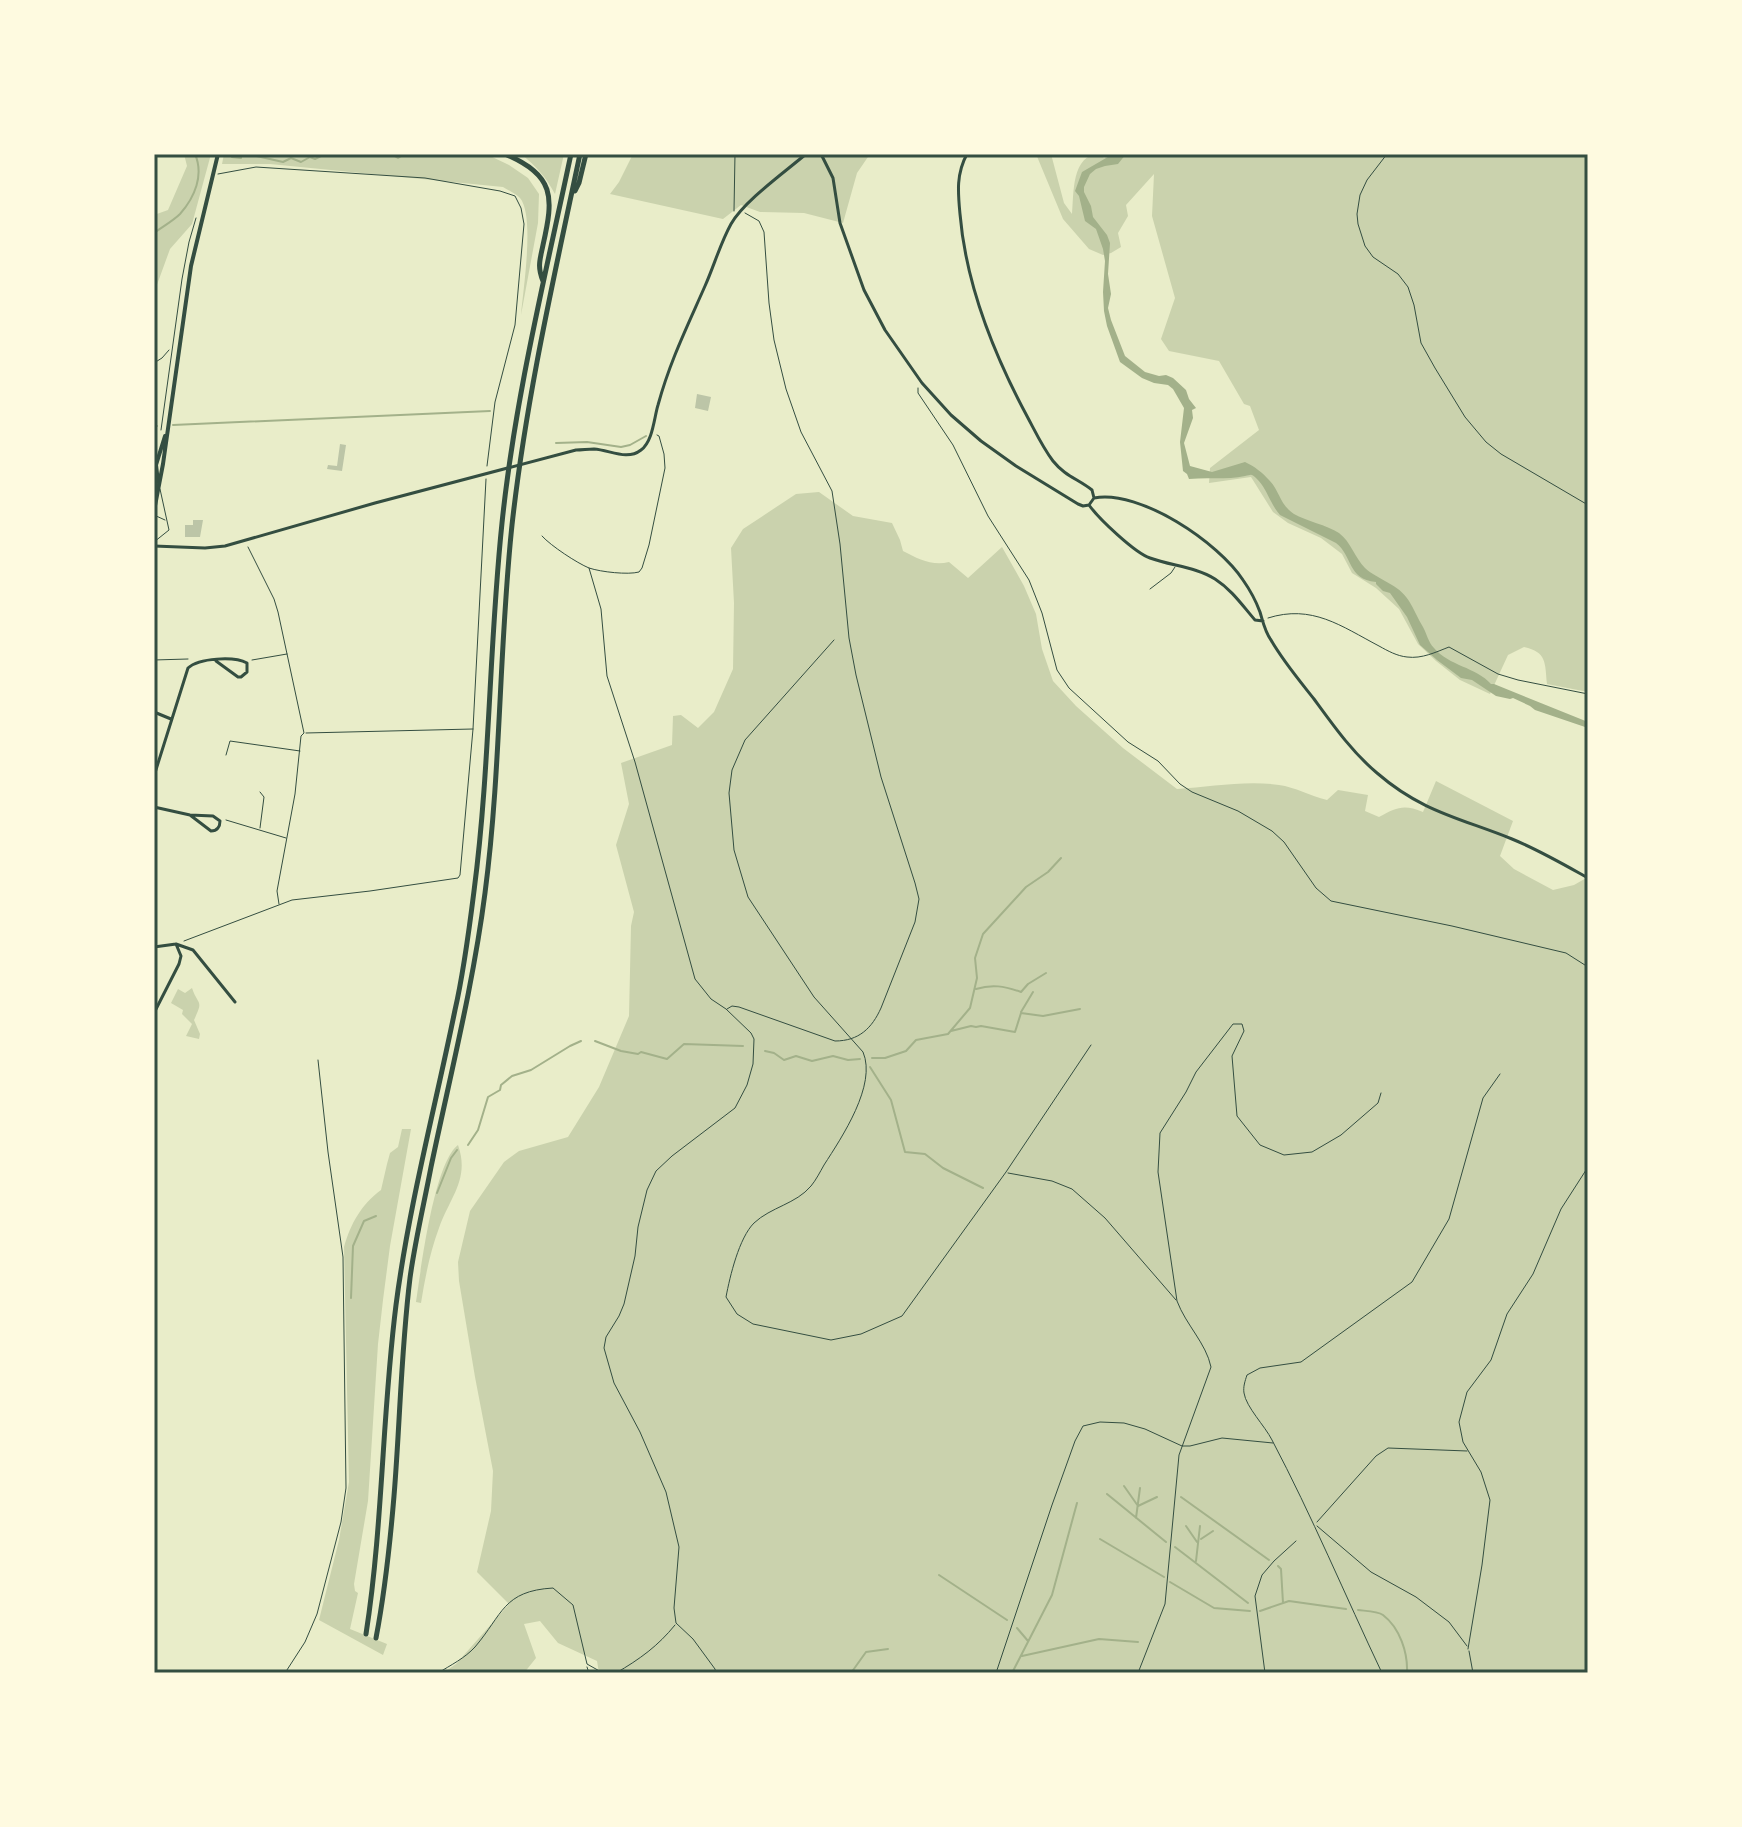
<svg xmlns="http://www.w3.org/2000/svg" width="1742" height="1827" font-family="'Golos Text',sans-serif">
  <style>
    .green { fill: #cad2ad }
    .water { fill: #a3b18a }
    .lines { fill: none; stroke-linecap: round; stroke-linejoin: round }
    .stream { stroke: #a3b18a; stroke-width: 2 }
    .building { fill: #bcc5a7 }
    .path { stroke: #344e41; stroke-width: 1 }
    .service { stroke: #344e41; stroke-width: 1 }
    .minor { stroke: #344e41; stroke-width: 3 }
    .secondary { stroke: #344e41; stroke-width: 4 }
    .motorway { stroke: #344e41; stroke-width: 5 }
    .neatline { fill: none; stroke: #344e41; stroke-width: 3 }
  </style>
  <rect width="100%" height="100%" fill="#e9edc9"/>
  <path class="green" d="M184 154H211L192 224 170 249 154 293V215L168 210 187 166Z
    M224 154H486L509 165 528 178 539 194 538 223 521 315C523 290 535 216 520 198 516 194 508 190 503 187L270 164H222Z
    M521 154C536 156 549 154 564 154L555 194C546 177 536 166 521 154Z
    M633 154H870L857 173 843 223 804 213 760 212 741 205 723 219 610 194 619 182Z
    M1036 154H1051L1064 203 1072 214C1074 194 1071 154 1100 154L1104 158 1111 154H1588V692L1547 684C1545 663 1547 652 1524 647L1508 655 1490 694 1460 680 1436 661 1418 644 1399 609 1376 588 1352 573 1342 554 1321 538 1288 523 1273 512 1251 477 1209 483 1210 468 1259 430 1250 406 1244 404 1219 361 1169 351 1161 339 1175 298 1152 216 1154 174 1126 205 1128 216 1118 233 1121 247 1111 253 1103 255 1089 249 1063 219Z
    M819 492 853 516 892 523 900 540 903 551C918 559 932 566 949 562L968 578 1002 547 1024 586 1036 614 1042 649 1053 681 1076 706 1123 748 1177 789C1210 787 1246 780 1279 785 1295 787 1310 796 1327 800L1338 790 1368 795 1365 811 1379 817C1397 807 1404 804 1423 812L1436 781 1513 821 1500 856 1514 869 1553 890 1574 885 1588 877V1673H599L597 1661 558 1643 540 1621 524 1624 536 1658 524 1673H443L456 1664 509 1604 477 1572 491 1511 493 1471 475 1377 459 1281 458 1262 470 1211 504 1162 519 1151 568 1137 599 1087 629 1016 631 926 634 912 616 845 629 804 621 763 672 745 673 716 681 715 698 728 714 712 733 669 734 603 731 548 743 529 796 494Z
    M192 988C198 1006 204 999 194 1020L200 1034 199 1039 186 1036 192 1024 182 1014 183 1010 171 1003 178 989 185 993Z
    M402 1129H411L390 1246 383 1300 378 1344 368 1501 354 1584 355 1591 358 1593 350 1629 387 1644 383 1655 319 1620 339 1540 349 1482 344 1247C351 1223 361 1205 381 1190L387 1164 390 1153 398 1147Z
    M458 1145C470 1179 450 1197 439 1228 430 1252 425 1278 421 1303L416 1302C421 1269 434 1163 458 1145Z"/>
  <path class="water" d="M1113 154H1126L1118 164 1105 166 1096 169 1090 174 1084 187V192L1091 206 1093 217 1107 235 1110 243 1108 274 1111 294 1108 308 1111 320 1125 356 1145 372 1159 376 1166 375 1173 378 1186 390 1189 399 1196 408 1192 410 1193 418 1184 443 1190 466 1212 472 1245 462C1254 466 1263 473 1269 480 1280 491 1279 504 1294 514 1306 521 1327 525 1339 533 1351 542 1355 558 1365 568 1378 580 1399 584 1409 601 1414 609 1418 619 1423 627 1427 634 1428 642 1434 648 1449 666 1476 667 1491 684H1494L1588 722V728L1535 710 1530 706 1513 698 1510 699 1496 696 1472 680 1461 678 1437 660 1420 645 1407 617 1390 593 1383 591 1376 584V582C1347 579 1353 556 1336 543L1280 515C1270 504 1267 488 1256 478 1251 473 1251 475 1245 476 1226 480 1207 477 1189 479L1187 474 1183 471 1180 442 1184 408 1173 389 1168 385 1154 383 1142 378 1120 362 1107 326 1104 311 1103 292 1105 261 1103 249 1096 229 1085 221 1079 196 1075 191 1082 172Z"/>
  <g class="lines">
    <path class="stream" d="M248 154 283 162 291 158 301 162 310 157 315 159 325 154
      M337 154 343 156 347 154
      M355 154H357
      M391 154 398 158 403 155 417 154
      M232 157 241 158V156L245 154
      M154 233C162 227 173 221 180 214 195 197 204 175 195 154
      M173 425 490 411
      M154 426H157
      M556 443 587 442 621 447 630 445 646 436
      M976 989C992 984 1004 986 1021 992L1028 984 1046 973
      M1021 1012 1033 992
      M951 1031 971 1026 976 1027 981 1026 1015 1032 1021 1013 1043 1016 1080 1009
      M595 1041 621 1051 638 1054 641 1052 667 1059 684 1044 743 1046
      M765 1051 774 1053 784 1060 796 1056 812 1061 833 1056 848 1060 860 1059
      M872 1058H885L906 1051 916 1040 948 1034 970 1008 977 978 975 958 983 934 1026 887 1048 872 1061 858
      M870 1067 891 1100 905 1152 925 1154 943 1168 983 1188
      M468 1145 478 1130 488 1097 500 1090 501 1085 512 1076 531 1070 570 1046 581 1041
      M437 1193 451 1158 457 1150
      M351 1298 353 1246 364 1221 376 1216
      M1124 1486 1138 1506 1157 1497
      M1107 1494 1166 1542
      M1181 1497 1269 1560
      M1136 1518 1140 1488
      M1186 1526 1197 1542
      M1100 1539 1164 1577
      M1201 1539 1213 1531
      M1175 1547 1248 1603
      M1196 1561 1200 1526
      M1278 1566 1281 1569 1283 1603
      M939 1575 1007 1620
      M1170 1582 1214 1608 1250 1611
      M1358 1610C1365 1611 1377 1611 1383 1615 1400 1628 1408 1653 1407 1673
      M1260 1611 1289 1601 1346 1609
      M1017 1628 1028 1641
      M1022 1656 1099 1639 1138 1642
      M851 1673 866 1652 888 1649
      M1012 1673 1052 1595 1077 1503"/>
  </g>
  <path class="building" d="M697 394 711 397 708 411 695 408Z
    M340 444 346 445 342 471 327 469 328 465 337 466Z
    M193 520H203L200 537H185V525H193Z"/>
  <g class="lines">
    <path class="path" d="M1387 154 1367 180 1360 195 1357 214 1358 224 1365 246 1373 257 1398 274 1408 287 1414 305 1421 343 1435 368 1465 417 1486 442 1501 454 1588 505
      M218 174 256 167 425 178 500 191 515 196 521 208 524 224 515 325 495 402 487 466
      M734 211 735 154
      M154 363 162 358 169 350
      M918 388V393L953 445 988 516 1029 580 1042 613 1057 670 1069 688 1128 742 1158 761 1180 784 1192 792 1238 811 1272 831 1284 842 1316 888 1331 901 1452 926 1566 953 1588 967
      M161 430 182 279 189 242 196 218
      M542 536C551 546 577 563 589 568 601 572 628 575 639 572L642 568 649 545 665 468 664 454 659 436 657 435
      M248 547 274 599 278 612 304 733 301 736 295 794 277 891 279 904
      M589 568 601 609 607 676 635 762 695 979 711 999 726 1009 751 1033 754 1039 753 1064 747 1085 735 1108 672 1156 656 1171 647 1190 638 1227 635 1256 624 1304 619 1316 606 1337 604 1348 614 1383 640 1432 666 1492 679 1547 674 1608 676 1623 693 1639 715 1669 716 1673
      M1268 618C1312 604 1341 626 1379 646 1388 651 1397 656 1407 657 1422 659 1436 652 1449 647L1498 674 1518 680 1588 694
      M834 640 745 740 732 770 729 793 734 850 748 897 814 997 863 1052C877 1085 842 1137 824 1165 820 1172 816 1180 811 1186 796 1204 771 1207 754 1223 739 1238 730 1276 726 1297L737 1314 753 1324 831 1340 861 1334 902 1316 1006 1172 1091 1045
      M154 660 188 659
      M252 660 287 654
      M306 733 473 729
      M226 755 230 741 300 751
      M226 820 286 838
      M260 828 264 797 260 792
      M184 941 292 900 370 891 458 878 460 875 473 729 486 479
      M727 1009 732 1006 739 1007 835 1041C859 1041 872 1028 881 1008L915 922 919 899 915 883 881 777 856 675 849 638 840 544 832 491 801 432 786 389 774 340 769 303 764 232 759 221 745 213
      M1008 1173 1052 1181 1072 1189 1105 1218 1176 1300
      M1317 1522 1376 1456 1388 1448 1467 1451
      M1317 1526 1371 1572 1416 1597 1449 1622 1467 1646
      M1468 1649 1482 1565 1490 1500 1481 1472 1463 1442 1459 1422 1467 1392 1491 1360 1507 1314 1533 1274 1561 1209 1588 1167
      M1469 1651 1473 1673
      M587 1667 589 1673
      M285 1673 305 1642 317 1614 341 1522 346 1488 343 1257 328 1152 318 1060
      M438 1673C451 1665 465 1658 475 1647 503 1614 503 1591 553 1588L573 1605 587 1664 603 1673
      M616 1673C640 1659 658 1646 675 1625
      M996 1673 1052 1505 1075 1441 1083 1426 1100 1422 1124 1423 1145 1429 1182 1446H1190L1222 1438 1273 1443
      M1138 1673 1165 1604 1179 1455 1211 1367C1206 1343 1186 1325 1177 1301L1158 1172 1160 1133 1186 1092 1196 1072 1233 1024H1242L1244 1031 1232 1056 1237 1116 1260 1145 1284 1155 1312 1152 1341 1135 1378 1103 1381 1093
      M1265 1673 1255 1596 1262 1575 1274 1561 1296 1541
      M1382 1673C1345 1595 1312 1516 1272 1440 1265 1426 1246 1407 1244 1393 1243 1387 1245 1381 1247 1375L1260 1368 1301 1362 1412 1282 1449 1219 1483 1098 1500 1074"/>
    <path class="service" d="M154 515 165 520
      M154 542 169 530 160 489
      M1150 589 1171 573 1175 567"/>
    <path class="minor" d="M821 154 833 178 840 223 864 290 885 330 922 383 951 415 981 441 1016 466 1078 504 1083 506 1089 505C1099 519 1135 553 1150 558 1172 566 1196 567 1215 579 1232 590 1242 605 1255 620L1263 621
      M967 154C956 174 958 193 960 214 966 286 994 355 1028 418 1036 433 1043 448 1053 461 1065 476 1078 479 1092 490L1094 498 1089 505
      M1094 498C1140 489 1219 543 1243 580 1250 590 1256 601 1260 612 1263 622 1265 632 1271 640 1283 661 1299 680 1314 699 1333 725 1352 752 1377 773 1422 812 1460 818 1512 839 1539 850 1563 864 1588 878
      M154 546 205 548 225 546 375 503 576 450C582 450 588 449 594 449 610 450 627 461 641 450 653 441 654 418 658 405 670 361 687 327 705 286 714 266 720 244 731 224 744 201 785 172 806 154
      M154 712 171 719
      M154 776 188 668C199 658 234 656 247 663V672L241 677H238L216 661
      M154 807 190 815 213 816 220 821C220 827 217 831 211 831L190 815
      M154 947 176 944 193 950 235 1002
      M154 1013 179 964 181 956 176 944"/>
    <path class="secondary" d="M158 482 156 465 165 436
      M154 511 163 464 191 266 218 154"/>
    <path class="motorway" d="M505 154C555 176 554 196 543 245 540 260 537 266 543 281
      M575 191 579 183 586 154
      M366 1634C383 1525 382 1415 396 1305 409 1205 435 1108 455 1010 464 971 469 931 474 891 490 769 489 646 502 523 515 398 545 277 571 154
      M376 1638C385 1591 390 1544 394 1496 400 1423 401 1351 410 1278 415 1241 424 1204 431 1167 450 1076 473 986 485 893 501 771 499 647 512 525 526 399 554 277 580 154"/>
  </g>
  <rect width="1742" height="1827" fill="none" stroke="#fefae0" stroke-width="312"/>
  <rect x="156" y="156" width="1430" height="1515" class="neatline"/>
</svg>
